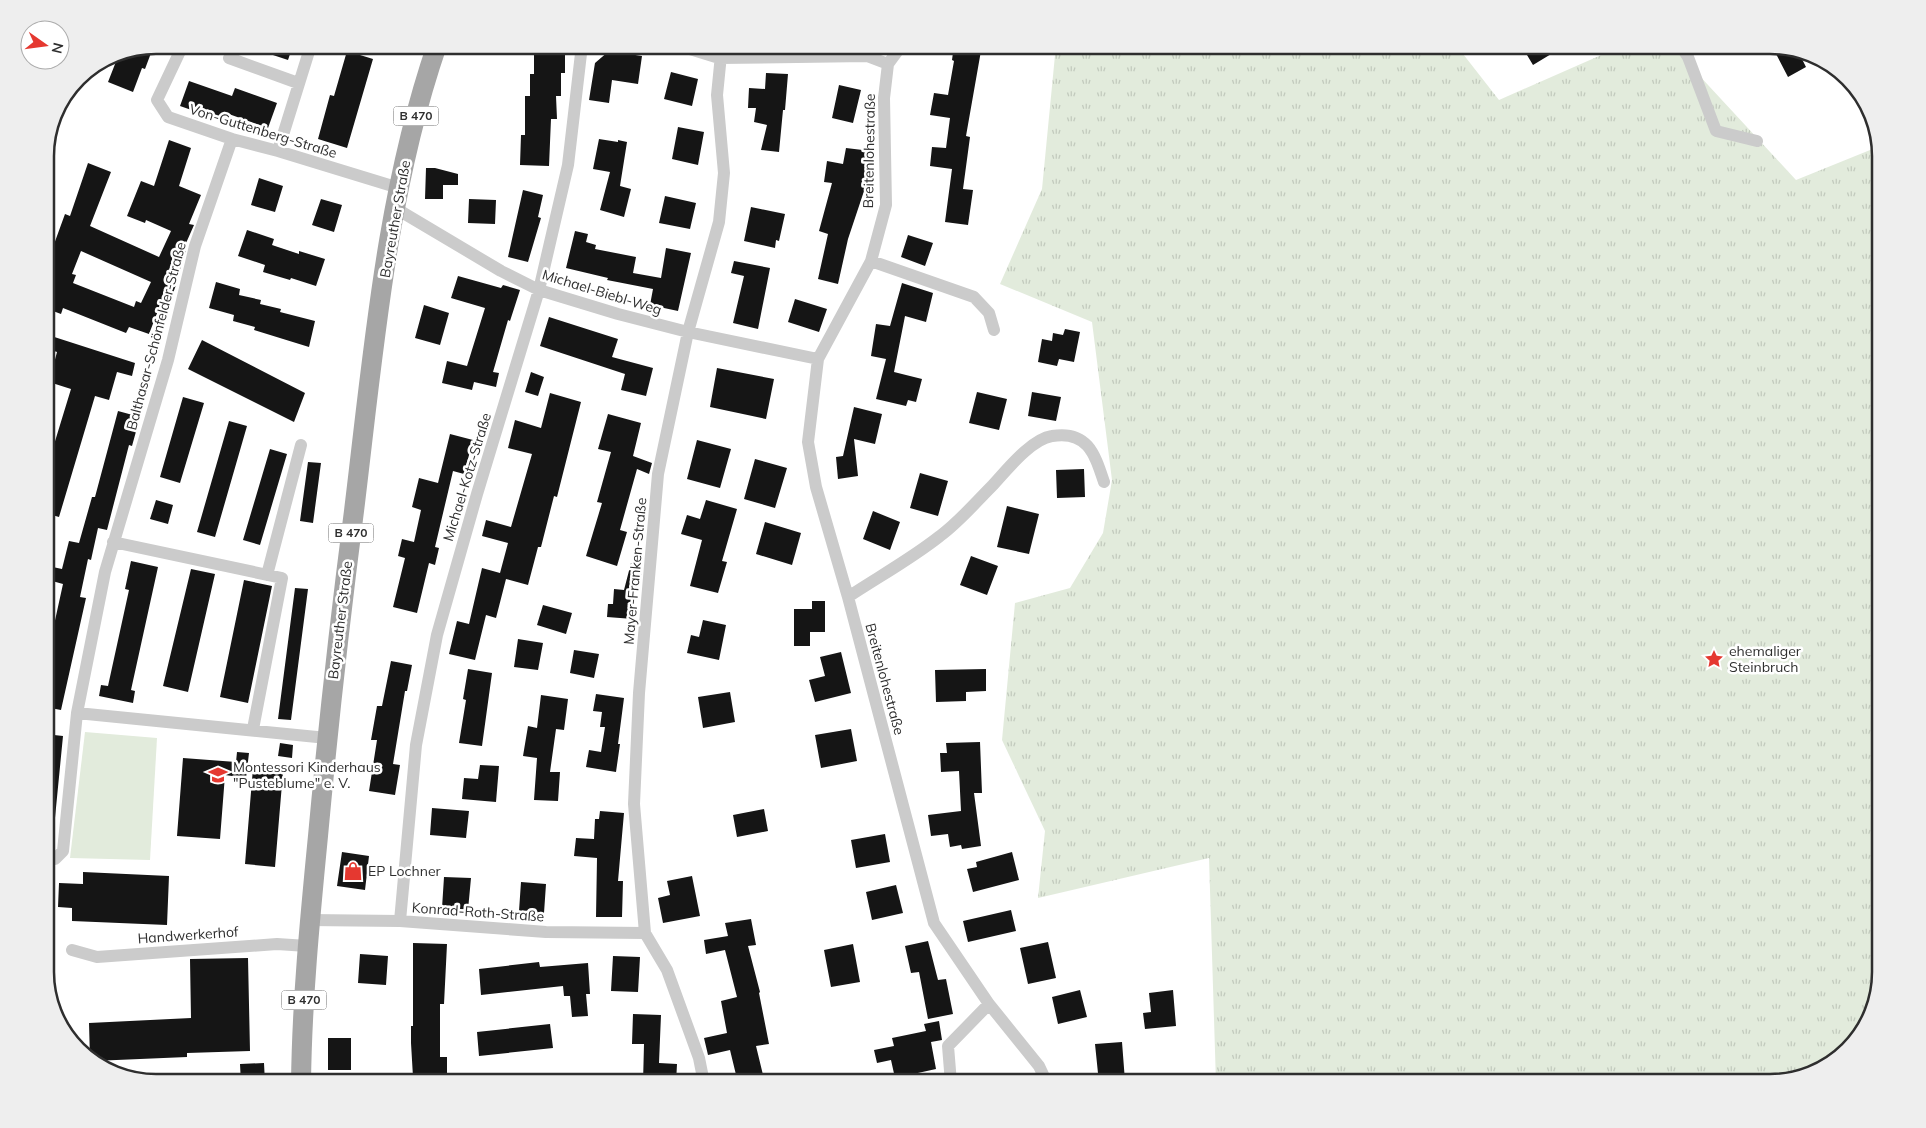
<svg xmlns="http://www.w3.org/2000/svg" width="1926" height="1128" font-family="Mulish,sans-serif">
  <style>
    .grass { fill: url(#grass-tufts) }
    .park { fill: #e2ebdc }
    .water { fill: url(#water-rules) }
    .building { fill: #151515; fill-rule: evenodd }
    .lines { fill: none; stroke-linecap: round; stroke-linejoin: round }
    .street { stroke: #cbcbcb; stroke-width: 12 }
    .primary { stroke: #a6a6a6; stroke-width: 20 }
    .labels { text-anchor: middle; stroke-width: 5; stroke-linejoin: round; paint-order: stroke }
    .shield { fill: #fff; stroke: #6d6d6d; stroke-width: 1 }
    .shield-label { font-size: 12px; font-weight: bold; fill: #2e2e2e }
    .street-label { font-size: 14px; fill: #2e2e2e; stroke: #fff }
    .poi-label { font-size: 14px; fill: #2e2e2e; stroke: #fff; text-anchor: start }
    .rim { fill: none; stroke: #2e2e2e; stroke-width: 2.5 }
  </style>
  <defs>
    <pattern id="grass-tufts" width="24" height="20" patternUnits="userSpaceOnUse" patternTransform="scale(1.25)"><rect width="24" height="20" fill="#e2ebdc"/><path d="M3 7l-1-3M5 7V3M7 7l1-3M15 17l-1-3M17 17v-4M19 17l1-3" fill="none" stroke="#c2cabd"/></pattern>
    <pattern id="water-rules" width="6" height="5" patternUnits="userSpaceOnUse" patternTransform="scale(1.25)"><rect width="6" height="5" fill="#c8d9eb"/><path d="M0 2.5h6" fill="none" stroke="#acbbca"/></pattern>
  </defs>
  <rect width="100%" height="100%" fill="#fff"/>
  <path class="grass" d="M1056 45H1456L1499 100 1624 45H1671L1796 180 1880 146 1881 972 1866 1027 1826 1068 1770 1083H1216L1209 858 1038 898 1045 831 1002 740 1015 603 1070 588 1103 533 1112 480 1092 322 1000 284 1042 189Z"/>
  <path class="park" d="M85 732 157 738 150 860 70 858Z"/>
  <path class="water" d="M80 76 45 153 54 113Z"/>
  <path class="building" d="M154 45 145 69 142 68 133 92 108 82 117 59 120 60 123 51Z
    M249 45H293L288 60 249 47Z
    M538 45H565V73H561V96H556L557 119H551L549 166 520 165 521 135H525V96H530V74H534V51H538Z
    M954 45H982L966 136 970 137 963 189 973 190 968 225 945 222 952 169 930 166 932 147 946 148 950 118 930 115 934 93 948 95 954 61 952 60Z
    M1521 45H1566L1533 65Z
    M1782 48 1799 53 1806 67 1788 77 1775 52Z
    M347 51 373 59 347 148 318 139 330 95 334 96Z
    M609 51 642 56 638 84 612 80 609 103 589 100 595 63Z
    M671 72 698 79 692 106 664 99Z
    M766 73 788 74 785 110H783L779 152 761 150 767 125 754 122 756 108H748L749 88 765 89Z
    M189 81 232 96 235 88 277 103 268 128 226 113 223 121 180 106Z
    M839 85 861 90 853 123 832 118Z
    M678 127 704 132 698 165 672 159Z
    M599 139 618 142V140L627 142 620 186 631 189 624 217 600 210 610 172 593 169Z
    M169 140 191 148 179 186 201 195 189 224 194 225 183 250 186 251 177 279 178 280 173 293 166 290 149 334 129 327 126 333 63 308 61 314 45 308V269L65 214 70 216 88 163 111 172 90 226 159 257 171 231 146 220 145 223 127 216 141 181 154 186ZM81 251 151 282 141 303 136 301 134 307 73 283 76 275 72 274Z
    M846 148 871 151 865 188 848 239 838 284 818 279 828 234 819 231 832 183 824 182 827 161 843 164Z
    M426 168H435L458 174V185H443V199H425Z
    M259 178 283 186 275 212 251 205Z
    M523 190 543 195 538 217 541 218 528 262 508 257Z
    M665 196 696 203 690 229 659 223Z
    M321 199 342 205 334 232 312 225Z
    M469 199 496 200 495 224 468 223Z
    M751 207 785 214 779 241 776 240 775 248 744 241Z
    M247 230 274 239 272 245 299 254V251L325 259 316 286 291 278 290 280 263 272 265 265 238 256Z
    M575 231 588 234 586 242 596 245 595 249 636 257 633 273 661 278 666 248 691 253 678 311 650 305 653 289 607 280 608 278 566 268Z
    M908 235 933 243 925 266 901 257Z
    M734 261 770 268 758 329 733 323 744 276 731 273Z
    M458 276 501 288 503 285 520 290 510 321 508 320 493 372 499 373 496 387 474 382 472 390 442 383 447 361 467 366 485 308 451 298Z
    M216 282 240 289 239 295 261 300 260 304 281 309 280 312 315 321 309 347 254 330 255 327 233 321 234 315 209 308Z
    M902 283 933 293 926 322 905 316 894 372 922 379 916 402 908 400 906 406 876 399 886 359 871 356 876 324 890 326Z
    M795 299 827 309 819 332 788 322Z
    M424 305 449 313 440 345 415 338Z
    M549 317 618 339 612 357 653 368 646 396 621 390 625 374 540 346Z
    M1065 329 1080 332 1074 362 1059 359 1057 366 1038 362 1042 339 1052 341 1053 333 1063 335Z
    M45 334 135 363 132 376 117 372 109 400 95 396 59 517 45 513V474L71 389 49 382 57 352 45 348Z
    M202 340 305 393 294 422 188 369Z
    M717 368 774 379 766 419 710 407Z
    M531 372 544 377 538 396 525 392Z
    M977 392 1007 399 999 430 969 423Z
    M1032 392 1061 397 1056 421 1028 416Z
    M550 393 581 402 557 497 554 496 541 547H538L528 585 506 579 496 618 486 615 475 660 449 654 457 621 469 624 482 568 500 573 508 543 482 536 486 520 511 527 532 454 508 448 515 420 541 428Z
    M183 397 204 403 180 483 160 477Z
    M854 407 882 414 875 444 854 439 858 476 838 479 836 457 843 456Z
    M118 411 140 417 132 446 129 445 107 530 98 528 91 560 88 559 80 597 86 598 61 710 45 707V666L63 584 45 579V576L48 566 62 569 69 541 79 543 92 497H95Z
    M608 414 641 423 633 456 652 463 649 474 637 469 620 530 627 532 617 566 586 556 602 503 597 502 611 452 598 449Z
    M229 421 247 426 215 537 197 532Z
    M450 434 473 440 464 474 453 471 435 547 439 548 435 565 429 563 417 613 393 607 405 558 398 556 402 539 414 542 421 510 412 507 419 478 438 483Z
    M697 440 731 449 720 488 687 479Z
    M270 449 287 454 260 545 243 540Z
    M755 459 787 468 775 508 744 499Z
    M308 462 321 463 313 523 300 521Z
    M1084 469 1085 497 1057 498 1056 470Z
    M920 473 948 481 938 516 910 508Z
    M156 500 173 505 168 524 150 519Z
    M706 500 737 509 722 561 727 562 718 593 690 586 702 540 681 534 687 515 700 519Z
    M1007 506 1039 514 1029 554 997 547Z
    M873 511 900 522 890 550 863 539Z
    M765 522 801 533 792 565 756 554Z
    M971 556 998 566 987 595 960 585Z
    M131 561 158 567 131 690 135 691 133 703 99 696 101 685 108 686 129 590 125 589Z
    M631 563 642 566 641 580 635 578 633 619 607 617 608 604H613L614 589 624 590Z
    M191 569 215 574 188 692 163 686Z
    M244 580 272 586 248 703 220 697Z
    M295 588 308 589 291 720 278 719Z
    M812 601H825V632H810V646H794V609H812Z
    M543 605 572 613 566 634 537 625Z
    M703 620 726 625 719 660 687 653 691 635 699 637Z
    M518 639 543 643 538 670 514 667Z
    M574 650 599 654 594 678 570 673Z
    M841 652 851 693 815 702 809 680 825 676 820 657Z
    M391 661 412 665 407 691H405L393 764 400 765 395 795 369 791 377 740H371L377 706H382Z
    M468 669 492 673 482 746 459 743 466 700 463 699Z
    M986 669V691L966 692V701L936 702 935 670Z
    M730 692 735 722 703 728 698 697Z
    M596 694 624 698 618 744H620L616 772 586 767 589 750 601 752 605 727H600L602 712 593 711Z
    M541 695 568 699 564 730 556 729 550 772H560L558 801 534 800 537 758 523 756 528 726 537 728Z
    M851 729 857 761 821 768 815 735Z
    M45 734 63 736 54 828 45 827Z
    M980 742 982 793H974L981 846 962 849 961 845 950 847 948 834 931 836 928 815 961 811 959 771 941 772 940 753H947L946 743Z
    M280 743 293 745 292 758 278 756Z
    M237 752 249 753 246 778 225 775 220 839 177 836 183 758 236 762Z
    M480 765 499 766 496 802 462 799 464 778 478 779Z
    M253 768 283 772 275 867 245 864Z
    M432 808 469 811 466 838 430 835Z
    M764 809 768 831 737 837 733 815Z
    M600 811 624 813 618 881H623L622 917H596L597 858 574 856 576 838 594 839 595 819H599Z
    M885 834 890 862 856 868 851 840Z
    M342 852 369 856 365 890 337 886Z
    M1012 852 1019 880 973 892 967 869 977 867 976 862Z
    M83 872 169 876 167 925 72 921V908L58 907 59 883 83 884Z
    M692 876 700 916 663 923 658 898 670 895 667 881Z
    M444 877 471 878 468 910 442 908Z
    M521 882 546 884 544 913 519 911Z
    M896 885 903 913 872 920 866 892Z
    M1011 910 1016 931 968 942 963 921Z
    M751 919 756 945 748 946 760 992 759 993 769 1044 756 1046 765 1083H738L730 1050 708 1055 704 1038 727 1033 721 1001 737 997 725 950 706 954 704 940 728 936 725 923Z
    M928 941 938 980 946 979 953 1014 928 1019 919 972 911 973 905 946Z
    M1048 942 1056 978 1028 984 1020 948Z
    M413 943 447 944 444 1004H440V1057H447V1076L413 1077 411 1043V1026H413Z
    M853 944 860 982 831 987 824 950Z
    M360 954 388 956 386 985 358 983Z
    M613 956 640 957 638 992 611 991Z
    M248 958 250 1051 187 1053V1057L93 1061 90 1059 89 1023 191 1018 190 959Z
    M539 962 540 967 588 963 590 994H586L588 1016 572 1017 570 996H564L563 986 481 995 479 969Z
    M1080 990 1087 1017 1058 1024 1052 997Z
    M1173 990 1176 1026 1145 1029 1143 1013 1151 1012 1149 993Z
    M633 1014 661 1015 659 1063 677 1064 676 1083H643L644 1044H632Z
    M939 1021 942 1040 931 1042 936 1069 895 1078 891 1060 877 1063 874 1050 894 1046 892 1038 926 1031 924 1024Z
    M550 1024 553 1048 479 1056 477 1032Z
    M328 1038H351V1070H328Z
    M1122 1042 1125 1081 1099 1083 1095 1044Z
    M264 1063 265 1083H241L240 1064Z"/>
  <g class="lines">
    <path class="street" d="M183 45 157 100 168 117 232 139 278 151 399 188
      M677 45 719 58 867 56 888 64
      M902 45 888 64 884 98 886 205 871 261 818 359 808 442 816 487 848 597 934 923 989 1004 1039 1066 1047 1083
      M1680 45 1688 57 1716 131 1757 141
      M229 58 298 83
      M278 151 311 45
      M395 208 501 271 539 290 618 314 688 332 818 359
      M871 261 974 297 989 313 994 330
      M113 542 282 578 253 729
      M267 575 301 445
      M848 597C878 577 911 559 940 536 959 522 975 503 992 486 1006 471 1031 439 1052 436 1088 430 1095 455 1104 482
      M77 713 327 738
      M55 859 63 851 77 713 105 572 168 360 195 246 232 139
      M309 920 400 921 546 932 645 933
      M400 921 416 745 437 635 477 494 539 290 568 165 582 45
      M72 950 97 957 277 944 307 946
      M704 1083 699 1058 667 970 645 933 634 804 639 693 658 474 688 332 719 222 724 173 717 95 722 45
      M951 1083 948 1046 989 1004"/>
    <path class="primary" d="M301 1083C302 1000 310 918 318 836 328 727 340 619 354 511 373 356 386 193 437 45"/>
  </g>
  <defs>
    <g id="sight-bare" transform="scale(1.5)"><path d="M0-6L1.8-2.2L6-1.7L2.9 1.2L3.7 5.4L0 3.3L-3.7 5.4L-2.9 1.2L-6-1.7L-1.8-2.2Z" fill="#e53830" stroke="#fff" stroke-width="2.5" paint-order="stroke"/></g>
    <g id="school-bare" transform="scale(1.5)"><path d="M0-5L7-2L0 1L-7-2ZM-4 1L0 2.5L4 1V4Q0 6-4 4Z" fill="#e53830" stroke="#fff" stroke-width="2.5" paint-order="stroke"/></g>
    <g id="shop-bare" transform="scale(1.5)"><path d="M-5-2.5h2.3a2.7 3.5 0 0 1 5.4 0H5L5.5 6h-11ZM-1.5-2.5h3a1.5 2.3 0 0 0-3 0Z" fill="#e53830" stroke="#fff" stroke-width="2.5" paint-order="stroke"/></g>
  </defs>
  <g fill-rule="evenodd">
    <use href="#sight-bare" x="1714" y="659"/>
    <use href="#school-bare" x="218" y="775"/>
    <use href="#shop-bare" x="353" y="871"/>
  </g>
  <g class="labels">
    <g class="shield">
      <rect x="393.5" y="106.5" width="45" height="19" rx="4"/>
      <rect x="328.5" y="523.5" width="45" height="19" rx="4"/>
      <rect x="281.5" y="990.5" width="45" height="19" rx="4"/>
    </g>
    <g class="shield-label">
      <text x="416" y="120">B 470</text>
      <text x="351" y="537">B 470</text>
      <text x="304" y="1004">B 470</text>
    </g>
    <g class="street-label">
      <text transform="translate(263 131) rotate(17)" y="5">Von-Guttenberg-Straße</text>
      <text transform="translate(869 151) rotate(-89)" y="5">Breitenlohestraße</text>
      <text transform="translate(395 219) rotate(-80)" y="5">Bayreuther Straße</text>
      <text transform="translate(602 292) rotate(17)" y="5">Michael-Biebl-Weg</text>
      <text transform="translate(156 336) rotate(-75)" y="5">Balthasar-Schönfelder-Straße</text>
      <text transform="translate(467 477) rotate(-73)" y="5">Michael-Kotz-Straße</text>
      <text transform="translate(635 571) rotate(-85)" y="5">Mayer-Franken-Straße</text>
      <text transform="translate(340 620) rotate(-83)" y="5">Bayreuther Straße</text>
      <text transform="translate(885 679) rotate(75)" y="5">Breitenlohestraße</text>
      <text transform="translate(478 912) rotate(4)" y="5">Konrad-Roth-Straße</text>
      <text transform="translate(188 935) rotate(-4)" y="5">Handwerkerhof</text>
    </g>
    <g class="poi-label">
      <text x="1729" y="656">ehemaliger<tspan x="1729" dy="16">Steinbruch</tspan></text>
      <text x="233" y="772">Montessori Kinderhaus<tspan x="233" dy="16">"Pusteblume" e. V.</tspan></text>
      <text x="368" y="876">EP Lochner</text>
    </g>
  </g>
  <path d="M0 0H1926V1128H0ZM156 54H1770A102 102 0 0 1 1872 156V972A102 102 0 0 1 1770 1074H156A102 102 0 0 1 54 972V156A102 102 0 0 1 156 54Z" fill="#eee" fill-rule="evenodd"/>
  <path class="rim" d="M156 54H1770A102 102 0 0 1 1872 156V972A102 102 0 0 1 1770 1074H156A102 102 0 0 1 54 972V156A102 102 0 0 1 156 54Z"/>
  <g transform="translate(45 45) rotate(104)"><circle r="24" fill="#ffffff" stroke="#ababab"/>
  <path d="M0-4L9 19L0 12L-9 19Z" fill="#e53830"/>
  <text y="-8" font-size="14" font-weight="bold" text-anchor="middle" fill="#2e2e2e">N</text>
  </g>
</svg>
